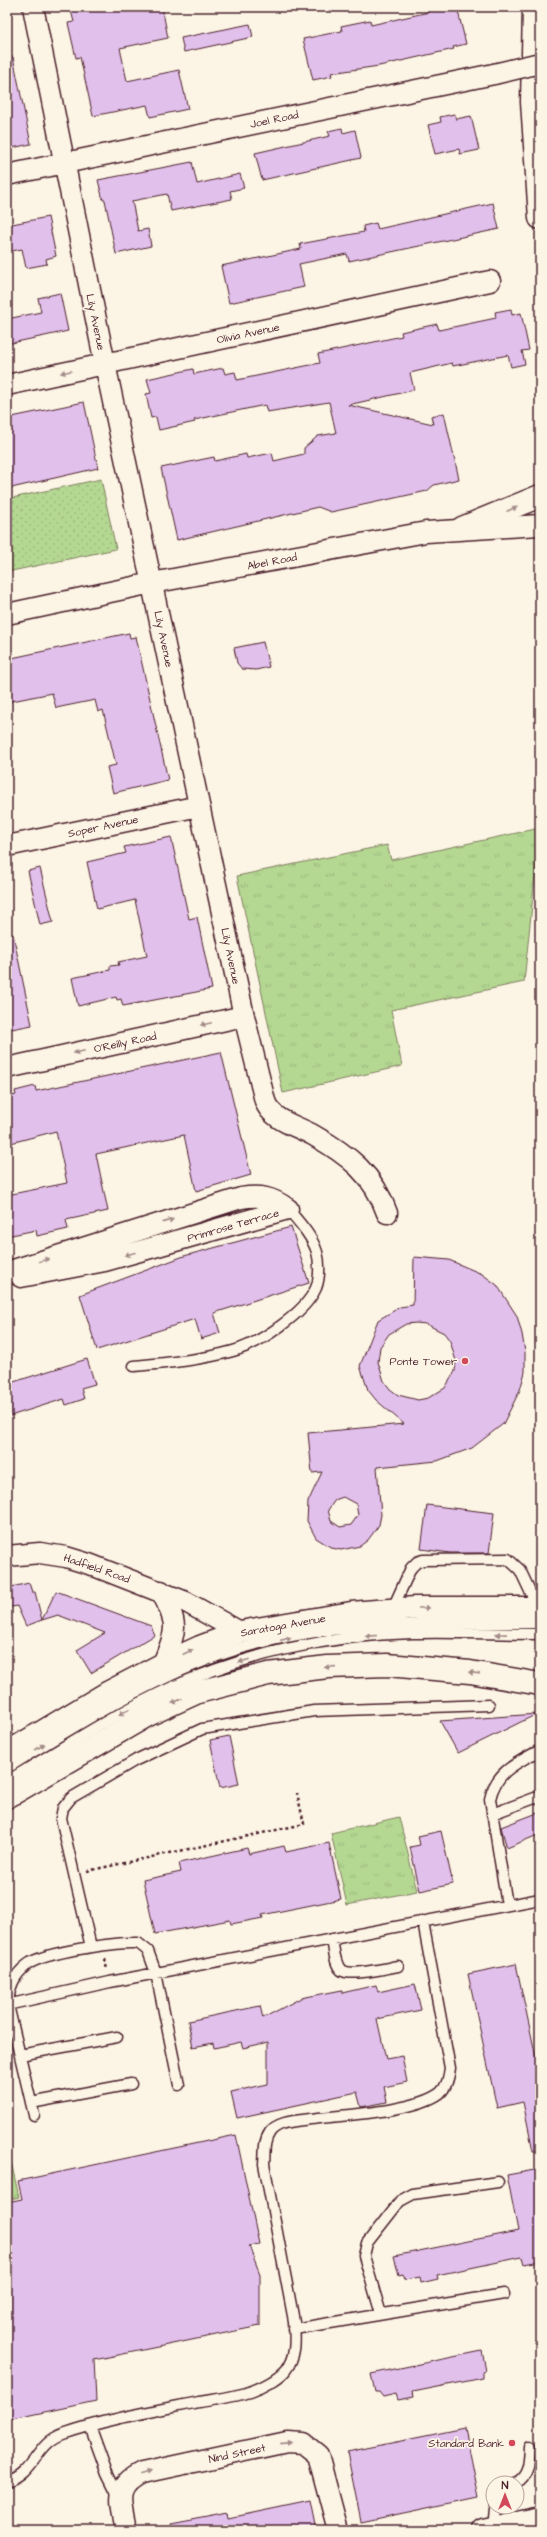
<svg xmlns="http://www.w3.org/2000/svg" width="547" height="2537" font-family="'Architects Daughter',sans-serif">
  <style>
    .grass { fill: url(#grass-dots); stroke: #7f7c5e }
    .park { fill: url(#park-tufts); stroke: #7f7c5e }
    .building { fill: #e2c0ec; stroke: #4a1f2b; fill-rule: evenodd }
    .lines { fill: none; stroke-linecap: round; stroke-linejoin: round }
    .lane-casing { stroke: #4a1f2b; stroke-width: 13 }
    .street-casing { stroke: #4a1f2b; stroke-width: 23 }
    .secondary-casing { stroke: #4a1f2b; stroke-width: 25 }
    .path { stroke: #4a1f2b; stroke-width: 2.5; stroke-dasharray: 3 3; stroke-linecap: butt }
    .lane { stroke: #fcf5e5; stroke-width: 10 }
    .street { stroke: #fcf5e5; stroke-width: 20 }
    .secondary { stroke: #fcf5e5; stroke-width: 22 }
    .street-bridge-casing { stroke: #4a1f2b; stroke-width: 23; stroke-linecap: butt }
    .street-bridge { stroke: #fcf5e5; stroke-width: 20 }
    .oneway { fill: #a38a88 }
    .poi-dot { fill: #d1495b; stroke: #fcf5e5; stroke-width: 1.5 }
    .labels { text-anchor: middle; stroke-width: 3.5; stroke-linejoin: round; paint-order: stroke }
    .street-label { font-size: 11px; fill: #4a1f2b; stroke: #fcf5e5 }
    .poi-label { font-size: 11px; fill: #4a1f2b; stroke: #fcf5e5; text-anchor: end }
  </style>
  <defs>
    <pattern id="grass-dots" width="8" height="8" patternUnits="userSpaceOnUse"><rect width="8" height="8" fill="#b4d892"/><path d="M2 2h.1M6 6h.1" fill="none" stroke="#9cb97e" stroke-width="1.8" stroke-linecap="round"/></pattern>
    <pattern id="park-tufts" width="24" height="20" patternUnits="userSpaceOnUse"><rect width="24" height="20" fill="#b4d892"/><path d="M3 7l-1-3M5 7V3M7 7l1-3M15 17l-1-3M17 17v-4M19 17l1-3" fill="none" stroke="#9cb97e"/></pattern>
  </defs>
  <rect width="100%" height="100%" fill="#fcf5e5"/>
  <filter id="ink" filterUnits="userSpaceOnUse"><feTurbulence type="fractalNoise" baseFrequency=".025" numOctaves="2"/><feDisplacementMap in="SourceGraphic" scale="8" xChannelSelector="R" yChannelSelector="G"/><feConvolveMatrix kernelMatrix="1 2 1 2 8 2 1 2 1" color-interpolation-filters="sRGB"/></filter>
  <g filter="url(#ink)">
    <path class="grass" d="M101 479 116 549 7 572V499Z"/>
    <path class="park" d="M540 828 524 982 391 1010 402 1066 283 1093 237 876 387 845 391 860Z
      M399 1817 417 1891 347 1905 331 1833Z
      M7 2144 19 2197 7 2200Z"/>
    <path class="building" d="M70 7H162L168 38 120 48 127 81 179 70 188 109 150 117 147 105 93 116 80 57 76 58 68 23 74 22Z
      M428 7H457L466 44 453 47 454 49 379 66 331 73 332 76 313 80 303 39 342 31 341 26 370 20 371 25 429 12Z
      M250 24 253 37 184 52 181 38Z
      M13 57 31 144 7 149V58Z
      M454 114 456 119 471 116 479 150 460 154 459 149 435 154 428 125 441 122 440 117Z
      M342 128 343 133 355 130 361 158 262 180 255 153 330 136 328 131Z
      M192 162 197 184 240 174 244 188 230 191 232 199 171 211 167 194 132 201 138 231 148 229 151 246 116 254 105 200H103L98 180Z
      M493 203 499 229 349 261 347 254 299 264 304 287 229 303 221 266 301 249 300 244 364 232 363 226 376 223 378 229Z
      M48 217 56 256 46 259 47 264 26 268 22 249 7 252V225Z
      M60 293 68 331 7 344V319L41 312 38 298Z
      M511 309 512 315 521 313 529 350 522 351 525 364 511 367 508 355 453 366 452 363 410 373 414 390 348 405 433 424 431 416 444 413 459 479 434 485 427 491 331 512 318 507 177 540 161 468 214 457 215 461 246 454 247 458 272 453 274 461 304 454V448L318 436 336 433 329 402 267 412 265 405 194 420 195 422 159 430 156 417 151 418 146 394 151 393 147 379 193 369 194 374 223 368 225 374 235 372 237 380 320 363 318 354 402 336 401 332 437 324 439 330 496 318 495 312Z
      M84 402 98 468 7 489V418Z
      M129 633 130 638 136 637 168 780 113 793 107 767 116 765 103 710 98 712 95 700 56 708 52 693 7 702V659Z
      M263 642 269 667 256 670 242 669 237 663 234 648Z
      M171 837 189 919 197 917 212 989 123 1006 121 999 117 1000 116 997 78 1006 72 978 110 970V966L119 965 118 962 147 956 135 900 97 909 87 862 126 853 124 847Z
      M40 868 53 922 40 925 28 871Z
      M13 934 32 1025 7 1030V935Z
      M221 1052 251 1175 196 1191 184 1135 96 1154 108 1211 66 1220 68 1229 37 1236 36 1230 7 1236V1195L67 1183 56 1131 7 1144V1097L16 1095 15 1091 35 1086 36 1091Z
      M291 1227 309 1283 214 1313 220 1333 201 1339 195 1319 97 1350 80 1295 184 1256Z
      M414 1257 449 1260 482 1274 497 1285 517 1316 522 1334 525 1352V1372L520 1390 503 1424 472 1448 437 1461 377 1467 381 1515 379 1525 368 1540 360 1546 341 1550 332 1548 316 1538 307 1521 308 1502 322 1472 312 1473 308 1433 404 1424 376 1400 368 1390 360 1366 378 1320 400 1307 413 1305ZM416 1323 426 1324 444 1333 450 1341 456 1361 455 1371 445 1388 428 1398 418 1400 398 1395 390 1389 384 1381 378 1362 380 1347 389 1334 406 1324ZM343 1497 356 1504 358 1515 351 1525 340 1527 331 1521 328 1510 335 1500Z
      M87 1359 95 1384 81 1388 84 1399 66 1405 64 1399 7 1417V1384Z
      M427 1505 494 1513 489 1553H450L421 1549Z
      M29 1583 32 1592H35L42 1620 26 1626 17 1606 7 1608V1588Z
      M56 1591 151 1626 155 1635 91 1673 77 1650 105 1633 58 1615 42 1620Z
      M537 1714 458 1753 440 1721Z
      M229 1736 239 1784 220 1788 210 1740Z
      M540 1812V1834L507 1848 501 1827Z
      M441 1831 453 1884 420 1891 410 1847 420 1845 418 1836Z
      M329 1843 341 1899 262 1915 263 1918 231 1924 230 1920 155 1934 143 1880 181 1872 179 1863 247 1848 249 1854 284 1846 286 1852Z
      M516 1964 540 2076V2151H533L523 2102 497 2108 468 1974Z
      M415 1984 421 2010 377 2019 386 2059 402 2056 407 2082 384 2087 387 2102 361 2107 357 2092 237 2118 231 2092 268 2084V2042L243 2048 241 2042 214 2048 213 2043 193 2047 188 2021 260 2006 263 2018 301 1998 342 1990V1993L376 1985 378 1992Z
      M236 2135 259 2244 249 2246 260 2274V2326L94 2360 96 2401 7 2420V2202L22 2199 18 2181Z
      M540 2169V2261L524 2264 522 2257 437 2275 438 2279 421 2283 420 2277 405 2280 403 2274 399 2275 394 2256 518 2231 507 2175Z
      M482 2351 486 2370 483 2371V2378L413 2392 414 2397 398 2400 396 2394 383 2397 379 2392H375L371 2374Z
      M465 2428 479 2497 361 2522 347 2452Z
      M310 2501 316 2530H171L170 2523 228 2512 229 2518Z"/>
    <g class="lines">
      <g class="lane-casing">
        <path id="lane" d="M134 1366C168 1363 201 1360 233 1351 259 1344 305 1313 316 1288 320 1278 320 1262 317 1252 312 1236 299 1222 288 1209
          M392 1610 411 1568 417 1562 423 1560 508 1559 520 1570 538 1608
          M7 1768C75 1726 145 1682 220 1655 323 1619 433 1623 540 1623
          M7 1781C61 1749 113 1714 170 1688 245 1654 331 1635 413 1633 455 1632 498 1634 540 1634
          M492 1814 540 1796
          M507 1905 490 1799C496 1771 517 1763 540 1750
          M332 1939C334 1948 334 1963 341 1970 350 1977 386 1968 398 1966
          M91 1947 61 1818 63 1808 71 1798 136 1760 202 1729 314 1711 489 1705
          M7 2005 110 1982 540 1899
          M20 2055 117 2037
          M31 2103 131 2084
          M34 2115 8 2005C9 1988 13 1976 27 1965 43 1952 117 1942 138 1943L148 1951 156 1973 179 2085
          M381 2314 364 2256 367 2243 400 2201 413 2194 498 2182
          M294 2329 504 2294
          M90 2426 107 2473 120 2499
          M7 2481C36 2473 35 2444 63 2434 107 2419 154 2411 199 2402 216 2399 236 2397 252 2391 263 2387 278 2379 285 2371 297 2356 295 2339 294 2321L264 2164C265 2153 263 2142 270 2132 278 2121 297 2121 310 2119 342 2115 415 2112 440 2093 447 2087 449 2077 450 2068L423 1922
          M516 2483C530 2475 529 2460 530 2446
          M493 2528 495 2507"/>
      </g>
      <g class="street-casing">
        <path id="street" d="M33 7 105 364 244 1016 265 1101C271 1120 297 1126 313 1135 349 1155 374 1175 387 1213
          M7 175 494 74
          M7 385 490 281
          M7 614 152 583 426 532 540 525
          M7 846 199 806
          M7 1068 244 1016
          M7 1272 241 1198C260 1195 272 1197 288 1209
          M21 1277 105 1261 288 1209
          M7 1556 40 1553 66 1557 89 1564 186 1602 240 1632
          M161 1591C179 1626 177 1628 163 1664
          M126 2530C121 2503 113 2487 142 2473L287 2442 303 2443 318 2455 338 2530"/>
      </g>
      <g class="secondary-casing">
        <path id="secondary" d="M534 7 532 102 540 218
          M462 528 540 496
          M7 1753 109 1692 163 1664 200 1647 240 1632 351 1613 415 1608H540
          M7 1797 148 1715 198 1692 268 1674 328 1667 387 1665 470 1672 540 1684
          M483 2530 540 2518"/>
      </g>
      <path class="path" d="M87 1871 304 1824 297 1793
        M105 1959 107 1970"/>
      <use href="#lane" class="lane"/>
      <use href="#street" class="street"/>
      <use href="#secondary" class="secondary"/>
      <g class="street-bridge-casing">
        <path id="street-bridge" d="M494 74 540 63"/>
      </g>
      <use href="#street-bridge" class="street-bridge"/>
    </g>
    <defs><path id="oneway-solid" d="M-6-.8H1V-3.2L6.5 0L1 3.2V.8H-6Z"/></defs>
    <g class="oneway">
      <use href="#oneway-solid" transform="translate(66 372) rotate(168)"/>
      <use href="#oneway-solid" transform="translate(512 509) rotate(-24)"/>
      <use href="#oneway-solid" transform="translate(206 1024) rotate(168)"/>
      <use href="#oneway-solid" transform="translate(79 1052) rotate(168)"/>
      <use href="#oneway-solid" transform="translate(168 1221) rotate(-18)"/>
      <use href="#oneway-solid" transform="translate(130 1254) rotate(164)"/>
      <use href="#oneway-solid" transform="translate(44 1260) rotate(-18)"/>
      <use href="#oneway-solid" transform="translate(424 1608)"/>
      <use href="#oneway-solid" transform="translate(501 1634) rotate(-179)"/>
      <use href="#oneway-solid" transform="translate(371 1636) rotate(175)"/>
      <use href="#oneway-solid" transform="translate(286 1639) rotate(-13)"/>
      <use href="#oneway-solid" transform="translate(188 1652) rotate(-25)"/>
      <use href="#oneway-solid" transform="translate(244 1661) rotate(163)"/>
      <use href="#oneway-solid" transform="translate(330 1667) rotate(176)"/>
      <use href="#oneway-solid" transform="translate(474 1673) rotate(-171)"/>
      <use href="#oneway-solid" transform="translate(177 1701) rotate(156)"/>
      <use href="#oneway-solid" transform="translate(124 1712) rotate(153)"/>
      <use href="#oneway-solid" transform="translate(40 1747) rotate(-30)"/>
      <use href="#oneway-solid" transform="translate(286 2443) rotate(-6)"/>
      <use href="#oneway-solid" transform="translate(145 2473) rotate(-16)"/>
    </g>
  </g>
  <g class="poi-dot">
    <circle cx="465" cy="1361" r="4"/>
    <circle cx="512" cy="2443" r="4"/>
  </g>
  <g class="labels">
    <g class="street-label">
      <text transform="translate(274 119) rotate(-12)" y="4">Joel Road</text>
      <text transform="translate(96 322) rotate(78)" y="4">Lily Avenue</text>
      <text transform="translate(248 333) rotate(-12)" y="4">Olivia Avenue</text>
      <text transform="translate(272 561) rotate(-11)" y="4">Abel Road</text>
      <text transform="translate(164 639) rotate(78)" y="4">Lily Avenue</text>
      <text transform="translate(103 826) rotate(-12)" y="4">Soper Avenue</text>
      <text transform="translate(231 956) rotate(78)" y="4">Lily Avenue</text>
      <text transform="translate(125 1042) rotate(-12)" y="4">O'Reilly Road</text>
      <text transform="translate(233 1225) rotate(-16)" y="4">Primrose Terrace</text>
      <text transform="translate(97 1568) rotate(19)" y="4">Hadfield Road</text>
      <text transform="translate(283 1625) rotate(-10)" y="4">Saratoga Avenue</text>
      <text transform="translate(237 2453) rotate(-12)" y="4">Nind Street</text>
    </g>
    <g class="poi-label">
      <text x="457" y="1365">Ponte Tower</text>
      <text x="504" y="2447">Standard Bank</text>
    </g>
  </g>
  <rect width="547" height="2537" fill="none" stroke="#fcf5e5" stroke-width="24"/>
  <rect x="12" y="12" width="523" height="2513" fill="none" stroke="#4a1f2b" stroke-width="1.5" filter="url(#ink)"/>
  <g transform="translate(505 2495)"><circle r="19" fill="#fcf5e5" stroke="#b59f9b"/>
  <path d="M0-3L7 15L0 10L-7 15Z" fill="#d1495b"/>
  <text y="-6" font-size="11" font-weight="bold" text-anchor="middle" fill="#4a1f2b">N</text>
  </g>
</svg>
